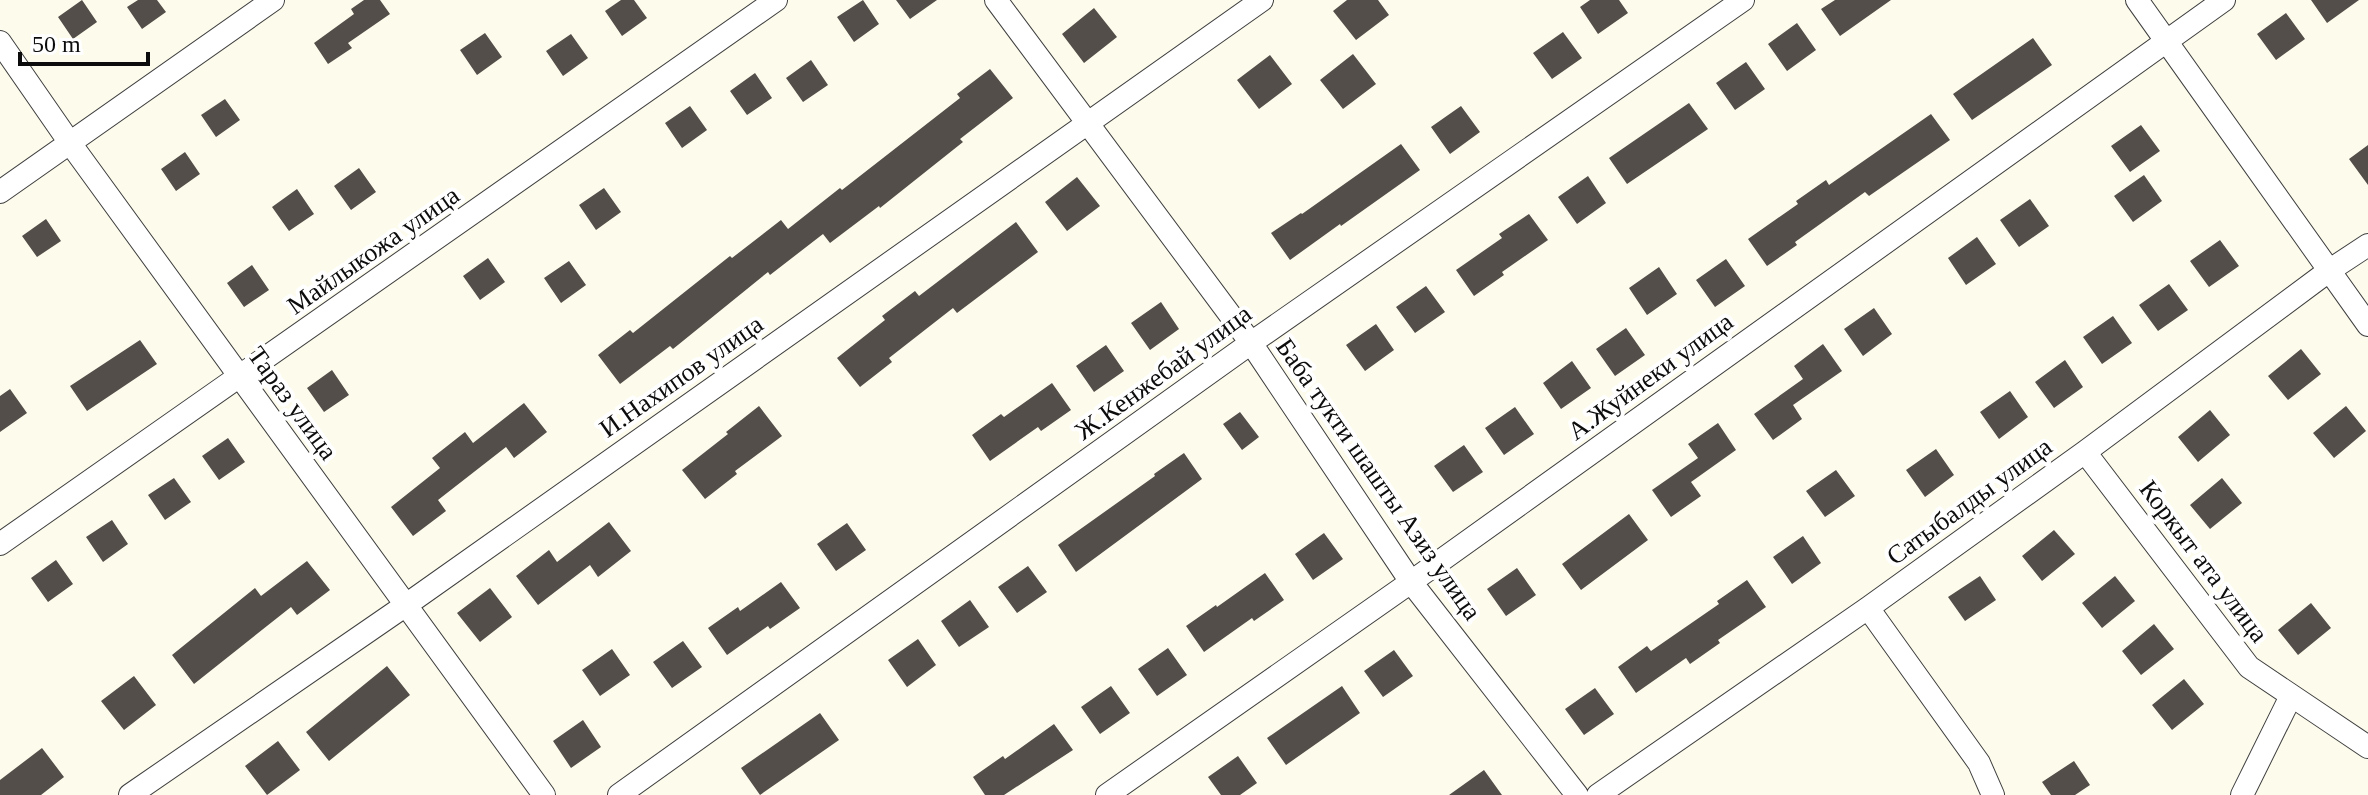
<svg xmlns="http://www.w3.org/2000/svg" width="2368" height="795" font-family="Georgia,serif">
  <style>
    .building { fill: #534e49 }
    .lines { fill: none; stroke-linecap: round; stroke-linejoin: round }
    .minor-casing { stroke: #3f3f3f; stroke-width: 24 }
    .minor { stroke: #fff; stroke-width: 22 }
    .labels { text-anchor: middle; stroke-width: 8; stroke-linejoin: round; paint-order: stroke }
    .street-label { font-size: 26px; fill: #0c0c0c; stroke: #fff }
  </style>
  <rect width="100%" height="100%" fill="#fdfbec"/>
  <path class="building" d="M82 0 97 22 73 39 58 17Z
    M138 0H157L166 12 142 29 127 7Z
    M364 0H380L390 14 348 43 352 48 328 64 314 43 354 14 351 9Z
    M621 0H634L647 18 622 36 605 11Z
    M863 0 879 24 854 42 837 17Z
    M896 0H937L910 19Z
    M1347 0H1378L1389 15 1356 40 1333 11Z
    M1590 0H1619L1628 13 1598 34 1580 7Z
    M1835 0H1891L1840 36 1821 9Z
    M2311 0H2359L2327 23Z
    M1094 8 1117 37 1084 63 1062 34Z
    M2286 13 2305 39 2276 60 2257 34Z
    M1797 23 1816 50 1787 71 1768 44Z
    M1563 32 1582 58 1552 79 1533 53Z
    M485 33 502 57 477 75 460 50Z
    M571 34 588 58 563 76 546 51Z
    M2033 38 2052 65 1972 120 1953 94Z
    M1353 54 1376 84 1343 109 1320 80Z
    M1270 55 1292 84 1259 109 1237 80Z
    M811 60 828 85 803 102 786 78Z
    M1746 62 1765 89 1735 110 1716 83Z
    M990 69 1013 98 960 139 963 142 880 208 879 206 830 243 823 234 770 275 768 272 673 349 670 346 620 384 598 355 630 330 633 333 730 256 732 258 781 220 788 229 840 188 842 190 960 98 957 94Z
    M755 73 772 98 747 115 730 91Z
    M225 99 240 120 216 137 201 115Z
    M1689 103 1708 129 1627 184 1609 158Z
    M690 106 707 130 682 148 665 123Z
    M1461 106 1480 132 1450 154 1431 127Z
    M1931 114 1950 140 1869 196 1865 192 1795 242 1797 245 1767 266 1748 239 1798 204 1796 201 1826 180 1829 185Z
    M2141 125 2160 151 2130 172 2111 146Z
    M1401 144 1420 170 1341 226 1340 224 1290 260 1271 233 1301 213 1302 214Z
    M2368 145V185L2349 159Z
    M185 152 200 174 176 191 161 169Z
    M359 168 376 192 351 210 334 186Z
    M2144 175 2162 201 2133 222 2114 196Z
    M1588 176 1606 203 1577 224 1558 197Z
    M1077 177 1100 206 1067 231 1045 202Z
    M604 188 621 212 596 230 579 205Z
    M297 189 314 214 289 231 272 207Z
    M2030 199 2049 226 2019 247 2000 220Z
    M1529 214 1548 240 1502 272 1504 275 1474 296 1456 270 1502 238 1499 234Z
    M46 219 61 241 37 257 22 236Z
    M1016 222 1038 252 957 313 953 308 889 358 892 362 860 387 837 358 885 320 882 316 915 291 919 296Z
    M1977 237 1996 264 1966 285 1948 258Z
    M2220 240 2239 266 2209 287 2190 261Z
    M488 258 505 282 480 300 463 276Z
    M1726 259 1745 286 1715 307 1696 280Z
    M569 261 586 285 561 303 544 278Z
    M252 265 269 290 244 307 227 283Z
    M1659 267 1677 294 1647 315 1629 288Z
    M2169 284 2188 310 2158 331 2139 305Z
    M1426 286 1445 312 1415 333 1396 307Z
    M1161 302 1179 329 1150 350 1131 323Z
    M1874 308 1892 334 1863 356 1844 329Z
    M2113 316 2132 343 2102 364 2083 337Z
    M1376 324 1394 350 1365 371 1346 345Z
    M1626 328 1645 355 1615 376 1596 349Z
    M140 340 157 364 87 411 70 386Z
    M1823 344 1842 371 1793 405 1802 419 1773 440 1754 414 1803 379 1794 366Z
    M1106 345 1124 371 1094 392 1076 366Z
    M2301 349 2321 374 2288 400 2268 376Z
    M2065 360 2083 387 2054 408 2035 382Z
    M1572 361 1591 388 1561 409 1543 383Z
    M332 370 349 395 324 412 307 388Z
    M1052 383 1071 410 1041 431 1038 427 990 461 972 435 1001 414 1004 417Z
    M10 389 27 413 0 432V396Z
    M2010 391 2028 417 1999 439 1980 412Z
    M524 403 547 432 514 458 506 447 438 500 446 511 413 536 391 507 440 468 432 458 465 432 473 443Z
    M759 406 782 436 735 471 737 474 705 499 682 470 728 434 726 432Z
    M2346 406 2366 431 2334 458 2313 433Z
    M1515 407 1534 434 1504 455 1485 428Z
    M2210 410 2230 435 2198 462 2178 437Z
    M1240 412 1259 437 1242 450 1223 424Z
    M1718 423 1736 450 1691 482 1701 496 1671 517 1652 490 1698 458 1688 444Z
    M228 438 245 462 219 480 202 456Z
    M1464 445 1483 472 1453 492 1434 466Z
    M1936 449 1954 475 1925 497 1906 470Z
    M1184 453 1202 479 1076 572 1058 545 1155 476 1154 474Z
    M1836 470 1855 496 1825 517 1806 491Z
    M174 478 191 502 165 520 148 495Z
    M2222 478 2242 503 2210 529 2190 505Z
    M1629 514 1648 540 1581 590 1562 564Z
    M112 520 128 544 103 562 86 537Z
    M609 522 631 551 598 577 590 565 538 605 516 576 549 550 557 562Z
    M847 523 866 550 836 571 817 544Z
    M2054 530 2075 554 2042 581 2022 556Z
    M1324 533 1343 559 1313 580 1295 554Z
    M1803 536 1821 563 1792 584 1773 557Z
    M56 560 73 584 48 602 31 578Z
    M307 561 330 590 297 615 291 607 194 684 172 655 255 588 261 596Z
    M1028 566 1047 592 1017 613 998 587Z
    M1517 568 1536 595 1506 616 1487 589Z
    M1265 573 1284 600 1254 621 1252 618 1204 652 1186 626 1216 605 1217 607Z
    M1980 576 1996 600 1965 621 1948 597Z
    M2115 576 2135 601 2102 628 2082 603Z
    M1747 580 1766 607 1718 640 1720 643 1690 664 1686 658 1636 693 1618 667 1647 646 1651 651 1719 604 1717 601Z
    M781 582 800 608 770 629 768 626 727 655 708 628 738 607 740 611Z
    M490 588 512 617 480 642 457 613Z
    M970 600 989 627 959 647 941 621Z
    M2311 603 2331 628 2298 655 2278 630Z
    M2154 624 2174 649 2141 675 2122 651Z
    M918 639 936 665 907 687 888 660Z
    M683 641 702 667 672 688 653 662Z
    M1168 648 1187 675 1157 696 1138 669Z
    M612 649 630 675 600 696 582 670Z
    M1394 650 1413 676 1383 697 1364 671Z
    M387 666 410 695 329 761 306 732Z
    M134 676 156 705 124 730 101 701Z
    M2184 679 2204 704 2172 730 2152 705Z
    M1111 686 1130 713 1100 734 1081 707Z
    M1342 686 1360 713 1286 765 1267 738Z
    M1595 688 1614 714 1584 735 1565 709Z
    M820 713 839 740 760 795 741 768Z
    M583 720 601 747 571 768 553 741Z
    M1054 724 1073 750 1004 795H985L973 777 1003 756 1005 759Z
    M278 741 300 770 267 795 245 766Z
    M42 748 64 777 41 795H0V780Z
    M1238 756 1257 783 1240 795H1221L1208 777Z
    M2074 761 2090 785 2075 795H2051L2042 782Z
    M1484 770 1502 795H1449Z"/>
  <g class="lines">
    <g class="minor-casing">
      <path id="minor" d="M996 0 1251 343 1411 582 1577 795
        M2137 0 2368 325
        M0 42 70 143 544 795
        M0 192 273 0
        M2085 452 2249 667 2368 747
        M0 544 776 0
        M1868 608 1979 763 1993 795
        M130 795 406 605 1262 0
        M619 795 1251 343 1743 0
        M1107 795 1411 582 2224 0
        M1598 795 1868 608 2085 452 2330 270 2368 245
        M2242 795 2291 696"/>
    </g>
    <use href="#minor" class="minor"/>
  </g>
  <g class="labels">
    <g class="street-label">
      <text transform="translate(373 250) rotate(-35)" y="9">Майлыкожа улица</text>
      <text transform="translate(1163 372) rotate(-36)" y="9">Ж.Кенжебай улица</text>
      <text transform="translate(681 376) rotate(-35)" y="9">И.Нахипов улица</text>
      <text transform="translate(1650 376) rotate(-36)" y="9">А.Жуйнеки улица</text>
      <text transform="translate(293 403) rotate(54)" y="9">Тараз улица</text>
      <text transform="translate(1379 479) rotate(55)" y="9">Баба тукти шашты Азиз улица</text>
      <text transform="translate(1969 501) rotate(-36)" y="9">Сатыбалды улица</text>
      <text transform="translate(2204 561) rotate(53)" y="9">Коркыт ата улица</text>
    </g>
  </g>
  <path d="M20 52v12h128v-12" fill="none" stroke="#0c0c0c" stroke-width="4"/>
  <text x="32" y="52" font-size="24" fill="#0c0c0c" stroke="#ffffff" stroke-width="6" paint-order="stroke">50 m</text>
</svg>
